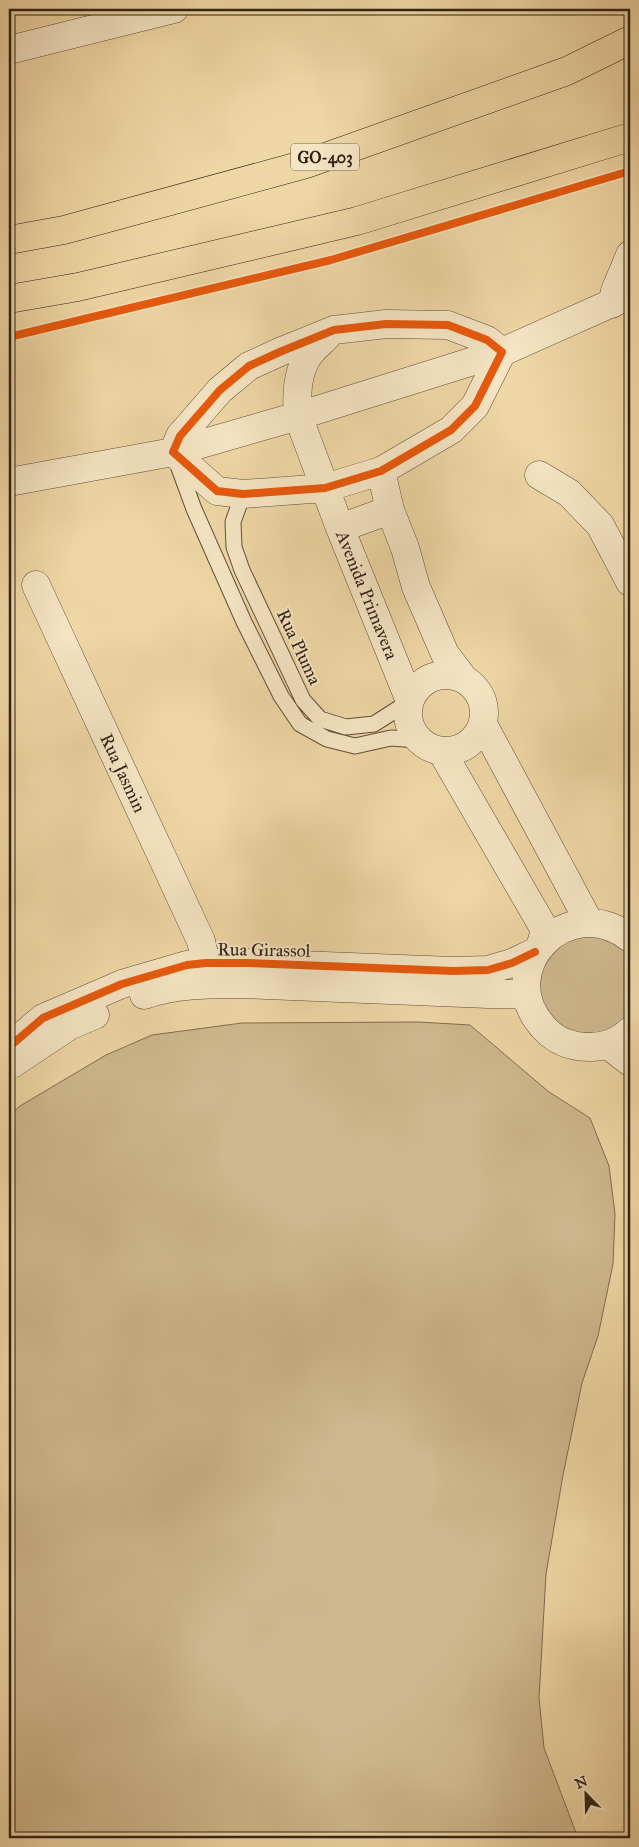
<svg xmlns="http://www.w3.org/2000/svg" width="639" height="1847" font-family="'IM FELL Great Primer',serif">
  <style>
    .green { fill: #cfb88d; stroke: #806c52 }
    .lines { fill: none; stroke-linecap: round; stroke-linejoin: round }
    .lane-casing { stroke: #604e3a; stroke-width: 17 }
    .street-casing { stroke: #604e3a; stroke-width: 29 }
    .primary-casing { stroke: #302116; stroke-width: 29 }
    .lane { stroke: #f5e5c4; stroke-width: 15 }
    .street { stroke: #f5e5c4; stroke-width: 28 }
    .primary { stroke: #efd7a5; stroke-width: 28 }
    .cycleway-casing { stroke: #f5e5c4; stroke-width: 11 }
    .cycleway { stroke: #e8590c; stroke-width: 8 }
    .labels { text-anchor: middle; stroke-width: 4; stroke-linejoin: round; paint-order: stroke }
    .shield { fill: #f5e5c4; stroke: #6b5c4a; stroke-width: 1 }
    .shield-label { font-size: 16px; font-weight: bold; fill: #302116 }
    .street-label { font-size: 18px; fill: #302116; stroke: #f5e5c4 }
  </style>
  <rect width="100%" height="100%" fill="#efd7a5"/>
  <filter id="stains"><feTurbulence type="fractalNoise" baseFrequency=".004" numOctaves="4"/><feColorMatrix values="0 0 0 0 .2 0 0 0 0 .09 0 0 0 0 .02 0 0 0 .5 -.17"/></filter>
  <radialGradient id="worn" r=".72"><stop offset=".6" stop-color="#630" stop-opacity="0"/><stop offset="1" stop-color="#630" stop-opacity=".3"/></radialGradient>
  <path class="green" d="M593 934 622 946 630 956V1014L628 1018 615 1028 600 1034 569 1032 556 1024 539 997 542 965 562 942Z
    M419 1022 470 1025 549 1092 590 1118 609 1166 615 1214 613 1264 598 1336 582 1383 563 1475 546 1574 539 1698 544 1748 578 1838H9V1116L20 1106 106 1055 152 1035 242 1023Z"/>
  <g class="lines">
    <g class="lane-casing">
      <path id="lane" d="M176 460 194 509 244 622 281 696 300 724 327 739 355 746 391 738 419 740
        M243 494 233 522 234 547 242 570 303 700 320 719 346 727 374 724 410 701"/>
    </g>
    <g class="street-casing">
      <path id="street" d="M9 50 174 9
        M612 304 615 291 630 255
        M386 324 448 325 487 340 502 352 475 406 451 430 381 471 325 488 243 494 217 491 173 452 180 436 220 390 249 366 282 351 334 330Z
        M329 334C324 340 317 345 312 351 297 368 296 394 298 416L340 528 410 701
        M381 471 390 510 405 548 416 587 445 654 464 679
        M539 475 569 493 600 525 630 582
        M9 482 173 452 298 416 502 352 630 295
        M340 528 390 510
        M36 585 201 941 206 963 207 981
        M408 713a38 38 0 1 1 76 0a38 38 0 1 1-76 0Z
        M483 724 589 922
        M442 752 545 930 541 944
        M630 938C567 889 491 971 544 1028 553 1038 565 1044 577 1046 597 1049 616 1045 630 1031
        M144 995C176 984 211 984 244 984L488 994H518L527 999
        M608 1045 630 1062
        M9 1047 43 1018 122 984 187 965 206 963H248L453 971 488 970 512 963 535 952
        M12 1064 69 1026 95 1015"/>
    </g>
    <g class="primary-casing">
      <path id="primary" d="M9 240 64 230 306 164 567 71 630 40
        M9 299 78 287 357 221 630 137"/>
    </g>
    <use href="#lane" class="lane"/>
    <use href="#street" class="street"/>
    <use href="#primary" class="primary"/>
    <g class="cycleway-casing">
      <path id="cycleway" d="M386 324 448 325 487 340 502 352 475 406 451 430 381 471 325 488 243 494 217 491 173 452 180 436 220 390 249 366 282 351 334 330Z
        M9 337 331 260 630 171
        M9 1047 43 1018 122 984 187 965 206 963H248L453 971 488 970 512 963 535 952"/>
    </g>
    <use href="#cycleway" class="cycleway"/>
  </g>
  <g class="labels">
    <rect class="shield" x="291" y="143.5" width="68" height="27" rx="4"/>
    <g class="shield-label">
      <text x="325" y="163">GO-403</text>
    </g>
    <g class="street-label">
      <text transform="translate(367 595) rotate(68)" y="6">Avenida Primavera</text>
      <text transform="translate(299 647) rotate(65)" y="6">Rua Pluma</text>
      <text transform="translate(123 773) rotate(65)" y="6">Rua Jasmin</text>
      <text transform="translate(264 950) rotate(1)" y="6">Rua Girassol</text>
    </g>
  </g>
  <rect width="639" height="1847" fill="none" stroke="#efd7a5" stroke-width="30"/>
  <rect x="10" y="10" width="619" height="1827" fill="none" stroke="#302116" stroke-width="2.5"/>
  <rect x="15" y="15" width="609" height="1817" fill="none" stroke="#302116"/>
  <g transform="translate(586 1794) rotate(337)" stroke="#f5e5c4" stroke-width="4" paint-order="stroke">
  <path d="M0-4L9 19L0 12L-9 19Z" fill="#302116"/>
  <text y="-8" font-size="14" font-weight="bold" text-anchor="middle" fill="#302116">N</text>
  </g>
  <rect width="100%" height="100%" filter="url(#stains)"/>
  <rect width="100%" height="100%" fill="url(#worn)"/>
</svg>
